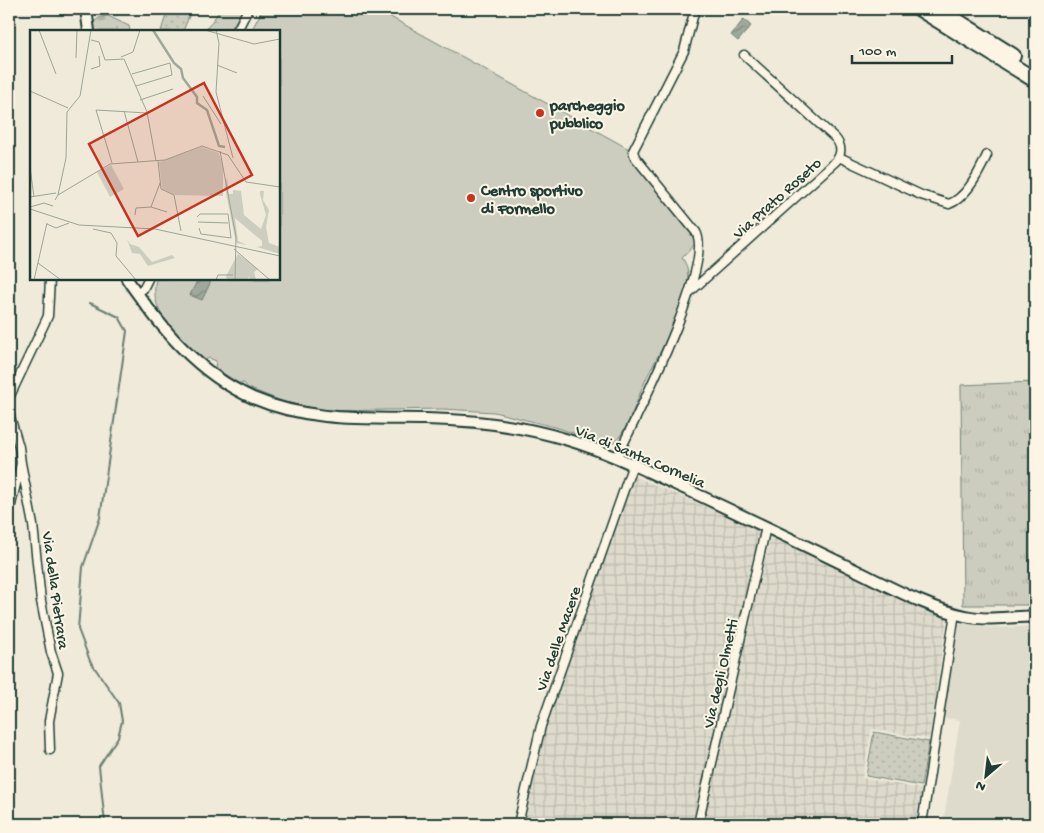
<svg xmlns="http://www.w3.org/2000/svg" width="1044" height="833" font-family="'Gochi Hand',sans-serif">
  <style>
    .built { fill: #dedbcc }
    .industrial { fill: url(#industrial-grid) }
    .grass { fill: url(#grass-dots); stroke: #76857a }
    .forest { fill: url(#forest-firs); stroke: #76857a }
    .park { fill: url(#park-tufts); stroke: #76857a }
    .garden { fill: #cccdbf; stroke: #76857a }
    .water { fill: url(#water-waves); stroke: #6c7d71 }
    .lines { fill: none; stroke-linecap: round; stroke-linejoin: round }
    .stream { stroke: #6c7d71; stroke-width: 2 }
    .minor-casing { stroke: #1f3d34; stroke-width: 11 }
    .tertiary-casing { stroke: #1f3d34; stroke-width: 14 }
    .trunk-casing { stroke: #1f3d34; stroke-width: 18 }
    .minor { stroke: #fcf5e5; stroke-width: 8 }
    .tertiary { stroke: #fcf5e5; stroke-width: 10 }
    .trunk { stroke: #fcf5e5; stroke-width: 14 }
    .poi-dot { fill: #c8321e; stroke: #fcf5e5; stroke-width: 2 }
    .labels { text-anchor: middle; stroke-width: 4; stroke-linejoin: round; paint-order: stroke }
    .poi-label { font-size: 16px; font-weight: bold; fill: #1f3d34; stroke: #fcf5e5; text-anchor: start }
    .street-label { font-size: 16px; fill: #1f3d34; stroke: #fcf5e5 }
    .inset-river { fill: none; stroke: #9fa89a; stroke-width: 2.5 }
    .inset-road { fill: none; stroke: #9ca598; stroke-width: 1 }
    .view { fill: #c8321e; fill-opacity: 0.15; stroke: #c8321e; stroke-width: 2.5 }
    .inset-edge { fill: none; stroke: #1f3d34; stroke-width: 2.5 }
  </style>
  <defs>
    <pattern id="industrial-grid" width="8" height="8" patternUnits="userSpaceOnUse" patternTransform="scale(1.25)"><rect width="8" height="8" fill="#dedbcc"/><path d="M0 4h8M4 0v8" fill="none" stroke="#bebdb0"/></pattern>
    <pattern id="grass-dots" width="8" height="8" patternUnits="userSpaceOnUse" patternTransform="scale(1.25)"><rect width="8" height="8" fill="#cccdbf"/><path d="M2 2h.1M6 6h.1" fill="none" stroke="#afb1a5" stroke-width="1.8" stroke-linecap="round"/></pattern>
    <pattern id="forest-firs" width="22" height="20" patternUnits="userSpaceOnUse" patternTransform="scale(1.25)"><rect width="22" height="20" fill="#cccdbf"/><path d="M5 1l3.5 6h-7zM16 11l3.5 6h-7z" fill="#afb1a5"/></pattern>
    <pattern id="park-tufts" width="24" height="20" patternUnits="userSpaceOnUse" patternTransform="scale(1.25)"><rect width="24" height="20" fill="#cccdbf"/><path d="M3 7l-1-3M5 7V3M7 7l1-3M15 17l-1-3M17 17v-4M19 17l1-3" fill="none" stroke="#afb1a5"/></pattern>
    <pattern id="water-waves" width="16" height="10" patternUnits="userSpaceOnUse" patternTransform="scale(1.25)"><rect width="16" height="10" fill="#9fa89a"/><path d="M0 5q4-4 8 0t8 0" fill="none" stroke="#818a7e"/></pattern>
  </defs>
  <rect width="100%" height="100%" fill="#efeada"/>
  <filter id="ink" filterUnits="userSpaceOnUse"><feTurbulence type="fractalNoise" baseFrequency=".02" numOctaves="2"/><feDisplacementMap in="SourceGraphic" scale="10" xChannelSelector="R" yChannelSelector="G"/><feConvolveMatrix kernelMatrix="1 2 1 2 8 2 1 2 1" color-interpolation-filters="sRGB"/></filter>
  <g filter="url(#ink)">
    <path class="built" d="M963 623 992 628 1035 626V824H943L960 720 942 718 958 625Z"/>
    <path class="industrial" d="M634 476 760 530 748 593 692 824H519L540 738Z
      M771 535 947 617 929 739 872 729 862 778 922 789 916 824H701Z"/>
    <path class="grass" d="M168 9H192L183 31H161Z
      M874 732 929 742 921 786 866 776Z"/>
    <path class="forest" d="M221 9H245L229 31H205Z
      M108 16 129 26 130 31H94V22L100 17Z"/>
    <path class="park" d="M1035 382V605H963L961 385Z"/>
    <path class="garden" d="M263 9H376L629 149 628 155 697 242 682 258C704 284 658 353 646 379 636 400 631 425 615 442L606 444 555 427 494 412 443 409 329 411 284 402 248 388 244 383H238L215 368 216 361 209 358 202 362C180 339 148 314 156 279H279V31H251Z"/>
    <path class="water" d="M744 19 751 26 738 41 731 35Z
      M198 279H212L202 300 190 295Z"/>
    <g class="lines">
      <path class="stream" d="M90 303 119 317 127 331 100 518 83 567 78 629 90 661 119 703 122 721 118 737 99 766 105 824"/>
      <g class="minor-casing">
        <path id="minor" d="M237 31 248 9
          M839 157 921 195 949 204C966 198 980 171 987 155
          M690 292 836 161C842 153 842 146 835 138L744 55
          M137 293 143 289 148 279
          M9 398 48 316 50 279
          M9 413 19 447 21 463 9 513
          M617 457C634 421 715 264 696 232L635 157 633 151 684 51 695 9
          M21 463 33 525 41 601 51 652 58 673 49 721 50 750
          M518 824 541 726 633 464
          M698 824 766 527
          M922 824 955 613"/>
      </g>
      <g class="tertiary-casing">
        <path id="tertiary" d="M86 9 89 31
          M127 279C161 328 197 373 253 398 309 422 367 418 426 419 474 420 519 425 565 439 609 452 649 472 690 491 743 516 796 541 849 567 885 584 927 608 965 616 987 621 1013 617 1035 616"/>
      </g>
      <g class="trunk-casing">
        <path id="trunk" d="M920 9 1035 80
          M938 9 1013 56"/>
      </g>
      <use href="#minor" class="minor"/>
      <use href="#tertiary" class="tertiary"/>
      <use href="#trunk" class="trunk"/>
    </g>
  </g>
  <g class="poi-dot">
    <circle cx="540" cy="113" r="5"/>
    <circle cx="471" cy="198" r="5"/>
  </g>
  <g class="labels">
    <g class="poi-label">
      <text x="550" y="110">parcheggio<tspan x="550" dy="18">pubblico</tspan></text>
      <text x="481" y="195">Centro sportivo<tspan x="481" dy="18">di Formello</tspan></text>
    </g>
    <g class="street-label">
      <text transform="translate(776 197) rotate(-42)" y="6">Via Prato Roseto</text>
      <text transform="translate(641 455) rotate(23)" y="6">Via di Santa Cornelia</text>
      <text transform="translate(57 590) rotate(82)" y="6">Via della Pietrara</text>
      <text transform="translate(557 638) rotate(-71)" y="6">Via delle Macere</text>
      <text transform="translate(719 673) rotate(-77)" y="6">Via degli Olmetti</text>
    </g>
  </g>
  <g transform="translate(30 30)">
    <rect width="250" height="250" fill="#efeada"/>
    <path d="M197 147 199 164H203V160L211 161 214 185 231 199 236 185 230 164V161H234L233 170 239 180 236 197 239 213 250 217V224L227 217 232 216V211L205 188 208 211 217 215 206 213 195 158ZM97 209 100 214 109 217 122 232 142 225 145 228 118 236 110 224 102 223ZM208 224 228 239 224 242 226 250H219L220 246 217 250H197L196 246Z" fill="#cccdbf"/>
    <path d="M81 135 94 159 80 167 67 142Z" fill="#cccdbf"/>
    <path d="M172 117 189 123 193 137V166L145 165 132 159 129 132Z" fill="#cccdbf"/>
    <path class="inset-river" d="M123 0 144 33 151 39 153 48 167 67V73L177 80 189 116 195 117"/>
    <path class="inset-road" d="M9 0 26 44M175 0 224 14 250 9M186 0 189 13 186 62 203 128M61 10 69 12 75 30 94 29 117 82 126 131M91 27 103 22 110 0M46 28 47 0M187 35 207 43M61 39 70 36 69 26M102 44 140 33 142 45 106 56M0 61 38 78M173 66 191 94M110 70 143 59M94 81 108 132M190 121 206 207 205 250M128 131 131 159 144 165 151 201M82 133 66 80 117 83M0 137 4 167M130 153 121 177 137 182M28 165 36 128 37 82 50 66 61 0M0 167 26 163M25 170 28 165 80 134 135 130 172 116 198 125 216 152 250 157M0 177 14 173 23 176M0 179 49 195 125 199 250 226M105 185 106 178 121 177M167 187 170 184H198M168 192 198 193M17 194 26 198 39 193M169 198 171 204 201 208 198 184M63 199 81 203 87 213 86 226 106 250M204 219 240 250M8 233 31 250M4 250 17 193M186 250 188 245H203"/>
    <path class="view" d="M174 53 222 145 108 206 59 114Z"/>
    <rect width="250" height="250" class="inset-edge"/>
  </g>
  <rect width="1044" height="833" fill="none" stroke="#fcf5e5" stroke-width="30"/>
  <rect x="15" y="15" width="1014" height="803" fill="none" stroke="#1f3d34" stroke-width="2" filter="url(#ink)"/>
  <g transform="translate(986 776) rotate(208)" stroke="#fcf5e5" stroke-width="4" paint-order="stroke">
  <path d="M0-4L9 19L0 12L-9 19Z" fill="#1f3d34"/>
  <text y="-8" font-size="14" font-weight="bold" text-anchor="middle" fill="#1f3d34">N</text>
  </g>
  <path d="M852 55v8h100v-8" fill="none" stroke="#1f3d34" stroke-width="2.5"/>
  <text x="859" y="55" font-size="15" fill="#1f3d34" stroke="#fcf5e5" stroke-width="4" paint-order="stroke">100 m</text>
</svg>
